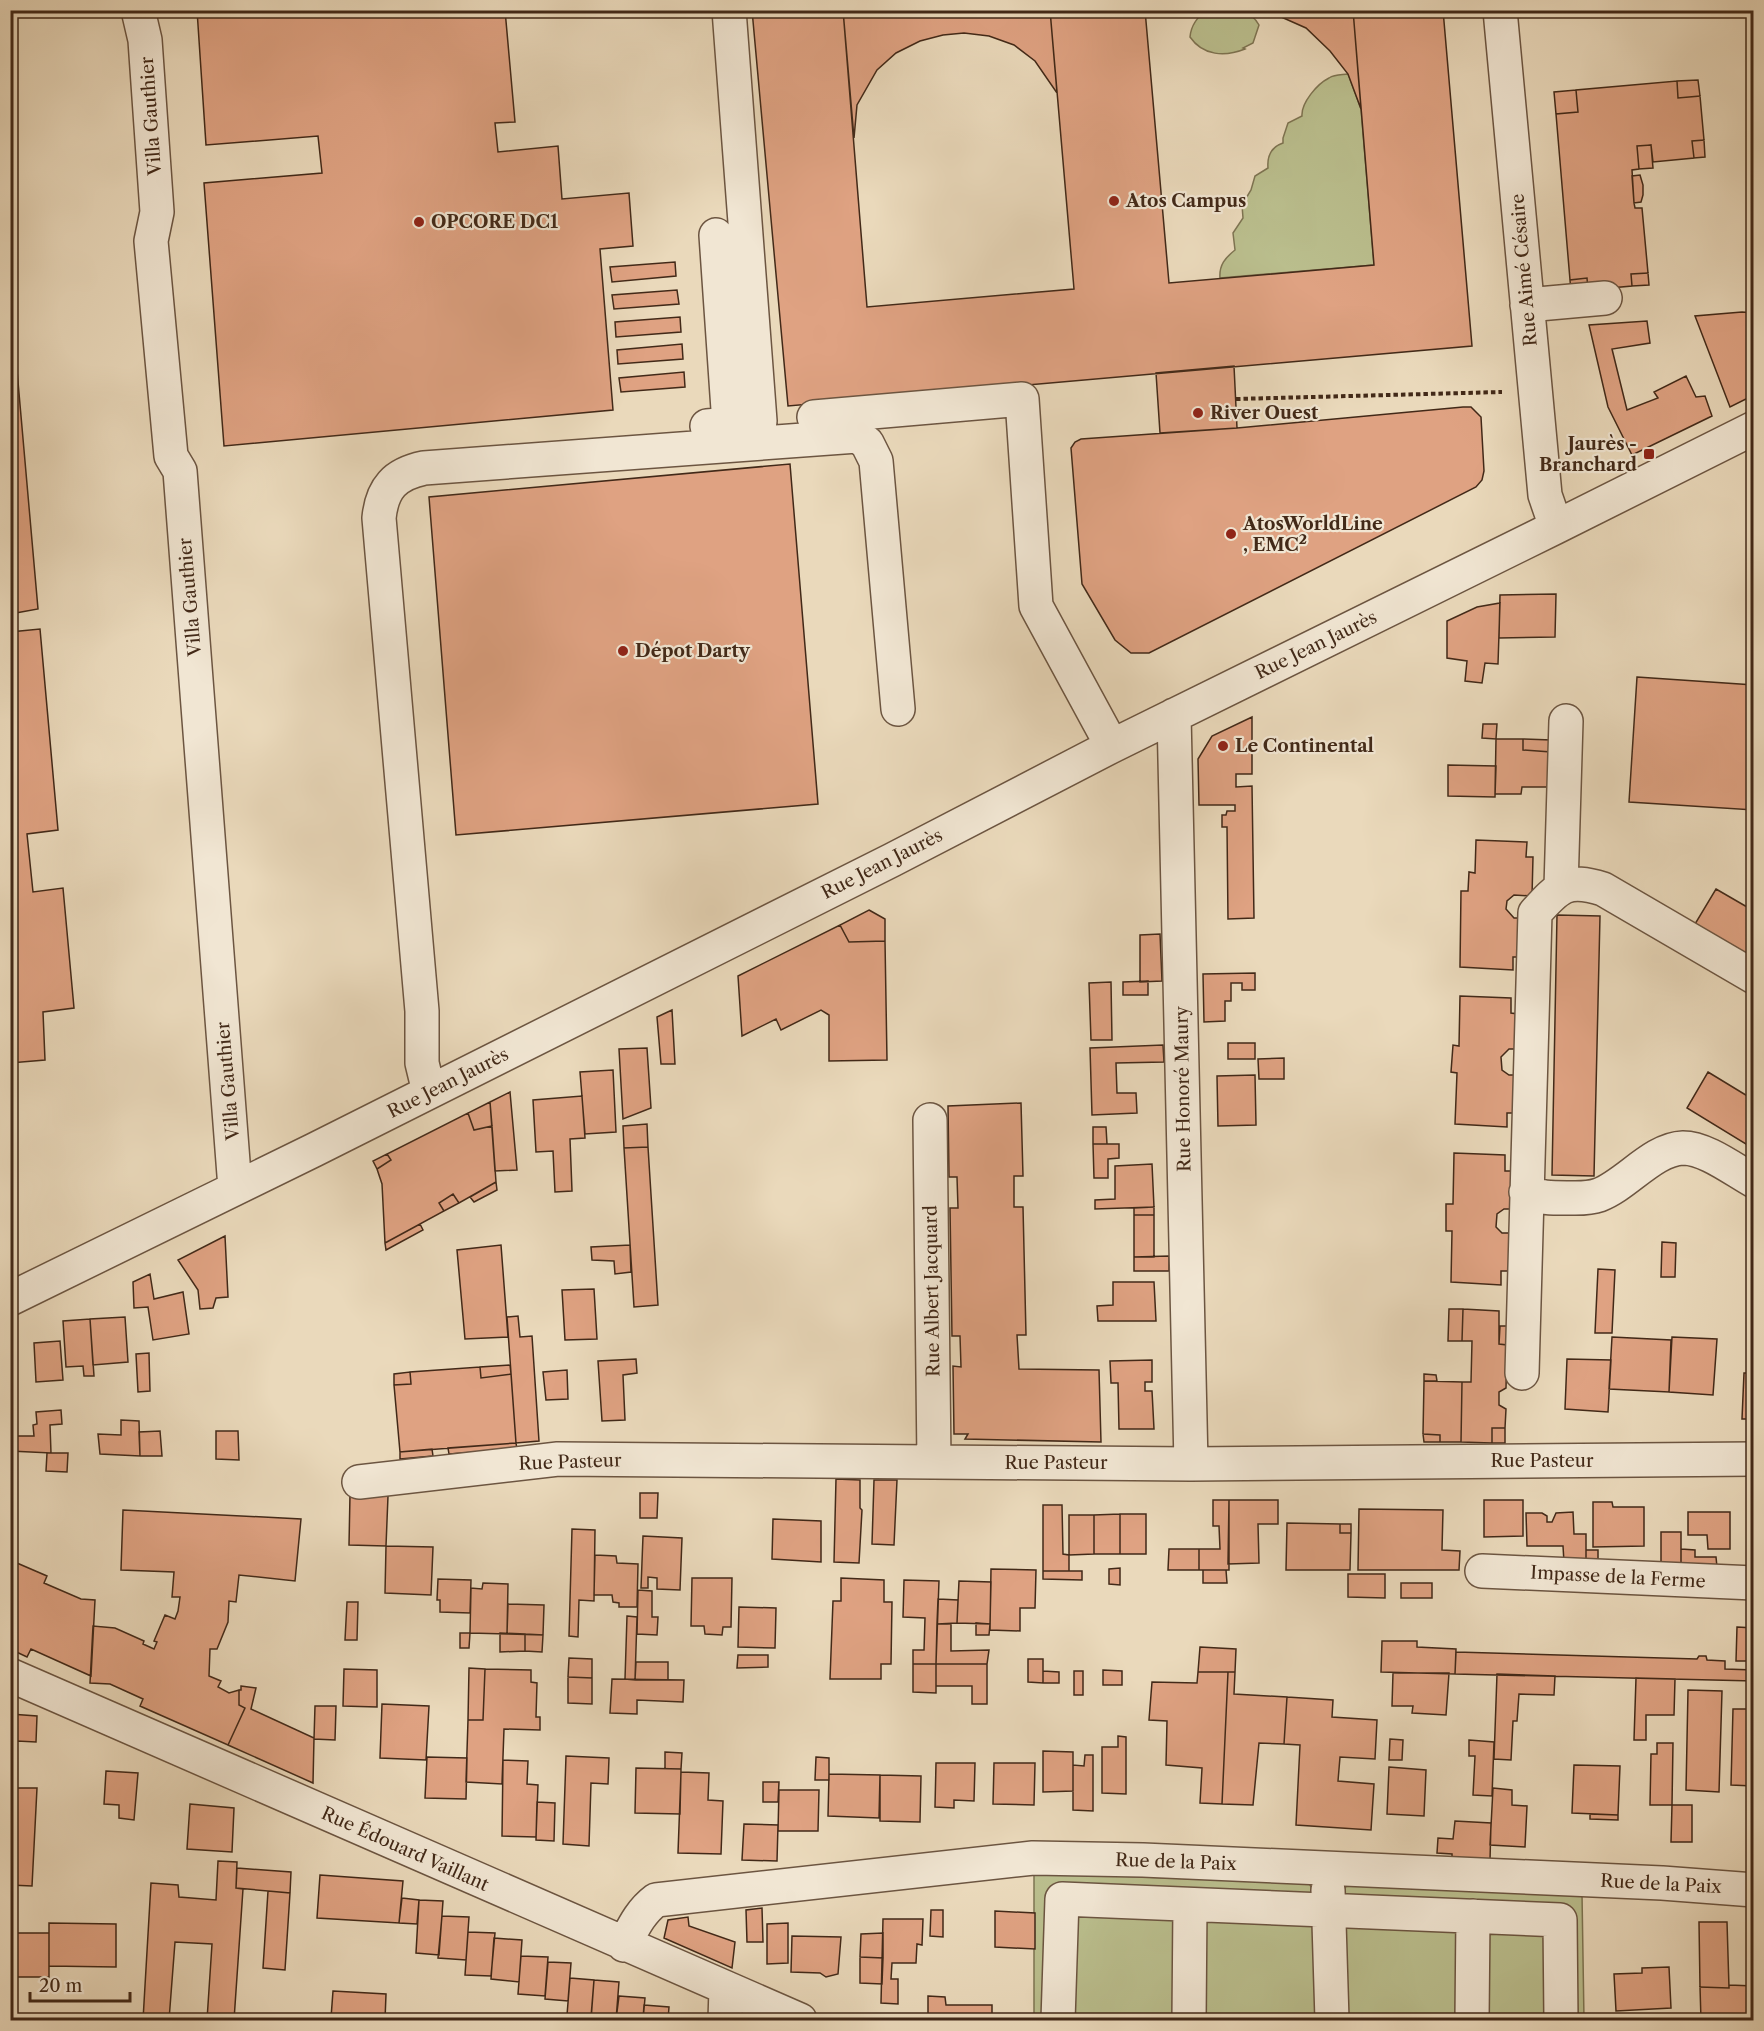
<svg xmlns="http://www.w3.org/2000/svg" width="1764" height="2031" font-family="'Libre Caslon Text',serif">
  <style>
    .green { fill: #babe8d; stroke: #7e7452; stroke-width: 1.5 }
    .building { fill: #dfa282; stroke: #422918; stroke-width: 1.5 }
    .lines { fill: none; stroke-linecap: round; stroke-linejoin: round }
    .minor-casing { stroke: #6c5541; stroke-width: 36 }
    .path { stroke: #422918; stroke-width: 4; stroke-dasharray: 4.5 3; stroke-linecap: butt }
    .minor { stroke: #f1e6d3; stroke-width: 33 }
    .poi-dot { fill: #8f2418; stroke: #f1e6d3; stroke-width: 2 }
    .labels { text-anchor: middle; stroke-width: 4.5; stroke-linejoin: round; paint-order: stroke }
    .street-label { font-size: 18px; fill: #422918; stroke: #f1e6d3 }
    .poi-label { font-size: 18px; font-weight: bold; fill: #422918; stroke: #f1e6d3; text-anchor: start }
  </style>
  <rect width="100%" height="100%" fill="#ead9bb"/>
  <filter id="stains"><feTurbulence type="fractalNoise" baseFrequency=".00333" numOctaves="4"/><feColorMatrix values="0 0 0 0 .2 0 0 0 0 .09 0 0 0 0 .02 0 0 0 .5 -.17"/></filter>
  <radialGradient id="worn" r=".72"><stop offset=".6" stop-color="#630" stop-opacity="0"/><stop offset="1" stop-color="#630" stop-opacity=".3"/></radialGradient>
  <path class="green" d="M1207 10C1225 10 1249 6 1259 25L1253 43 1243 48 1245 49C1225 57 1203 56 1190 37 1191 25 1197 17 1207 10Z
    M1348 74 1361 109 1374 265 1220 278C1219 265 1225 258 1235 250L1233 233 1243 218 1242 205 1251 190 1255 176 1268 168C1267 156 1271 147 1283 143V138L1288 123 1302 116C1301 103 1317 84 1329 78 1335 74 1342 75 1348 74Z
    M1034 1873 1309 1883 1314 1893 1341 1894 1347 1885 1582 1894 1584 2020H1034Z"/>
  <path class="building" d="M197 10H505L515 122 495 123 498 152 558 146 562 199 629 193 633 246 600 249 613 410 224 446 204 183 322 173 318 136 206 145Z
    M752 10H843L867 307 1074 289 1050 10H1145L1169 283 1374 265 1353 10H1443L1472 346 788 406Z
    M843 10H1050L1057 93 1035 61 1014 45 989 36 964 33 943 35 920 41 896 53 877 70 857 105 854 138Z
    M1259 10H1353L1361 109 1348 74 1330 51 1306 28 1279 16Z
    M1698 80 1700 96 1678 98 1677 81Z
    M1677 81 1678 98 1700 96 1704 140 1692 141 1694 158 1653 162 1651 145 1637 146 1639 169 1632 170 1634 203 1635 208H1642L1648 273 1631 274 1632 286 1588 290 1587 278 1570 280 1556 114 1578 112 1576 90Z
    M1576 90 1578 112 1556 114 1554 92Z
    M1704 140 1705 157 1694 158 1692 141Z
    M1651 145 1653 168 1639 169 1637 146Z
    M1640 175 1643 185V195L1641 202 1634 203 1632 176Z
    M675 262 676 276 612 282 610 267Z
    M1648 273 1649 285 1632 286 1631 274Z
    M1587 278 1588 290 1571 292 1570 280Z
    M677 290 679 304 614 309 612 295Z
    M1742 312 1754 313V395L1730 407 1695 316Z
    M680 317 681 332 616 337 615 322Z
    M1647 321 1650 343 1612 349 1627 410 1658 398 1654 392 1686 376 1696 397 1705 396 1712 416 1632 455 1608 407 1589 325Z
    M10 325H13L38 609 10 614Z
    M682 344 683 359 618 364 617 350Z
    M1234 366 1237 428 1160 433 1156 373Z
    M684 372 685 387 621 392 619 378Z
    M1463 407H1471L1481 417 1484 471 1482 480 1476 487 1149 653H1131L1115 640 1082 584 1071 448 1075 442 1081 439 1237 428Z
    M790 464 818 804 456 835 429 497Z
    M1556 594 1555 637 1499 638 1500 595Z
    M1500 603 1498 664 1485 663 1482 683 1465 681 1467 661 1447 658V621L1477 607Z
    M40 629 58 830 27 834 33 892 63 888 74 1008 43 1012 45 1060 10 1063V632Z
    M1637 677 1754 685V810L1629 802Z
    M1252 717V774H1236V787L1252 786 1254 918 1228 919 1227 827H1222V815H1226L1227 811H1235V805H1199L1198 759 1212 736Z
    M1483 724H1497L1496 739 1482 738Z
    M1496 739H1523V750L1551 752 1550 787H1522L1521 794H1495Z
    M1523 739 1551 740V752L1523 750Z
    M1448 765 1496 766 1495 797 1448 796Z
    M1476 840 1527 842 1526 857H1533L1532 896 1514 895 1507 901 1506 909 1514 918H1523L1521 957H1513V970L1460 967 1461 891H1468L1469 872 1475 873Z
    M1716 889 1754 911V958L1695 924Z
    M869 910 885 919V941L849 942 840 925Z
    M1557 915 1600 916 1594 1176 1552 1175Z
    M840 925 849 942 885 941 887 1060 829 1061V1015L821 1010 781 1030 776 1019 742 1036 738 976Z
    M1160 934 1162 981 1140 982V935Z
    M1255 973V990H1242V983H1231V1001H1225V1021L1204 1022 1203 974Z
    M1148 981V995H1123V982Z
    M1111 982 1112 1040H1091L1089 983Z
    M1460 996 1511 998V1013L1518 1014V1049H1509L1501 1057 1502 1070 1509 1075H1516L1515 1113H1507V1127L1455 1124 1457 1073 1451 1072 1453 1045 1459 1046Z
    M672 1010 675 1064H661L657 1017Z
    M1228 1043H1255V1059H1228Z
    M1163 1045 1164 1062 1116 1063 1117 1093H1136L1137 1113 1092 1115 1090 1048Z
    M647 1048 651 1108 623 1119 619 1049Z
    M1284 1058V1079H1259L1258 1059Z
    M613 1070 616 1132 585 1134 580 1072Z
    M1708 1072 1754 1100V1149L1687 1108Z
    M1255 1075 1256 1125 1218 1126 1217 1076Z
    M510 1092 517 1170 495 1171 490 1102Z
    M582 1096 585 1138 570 1139 572 1191 555 1192 553 1151 536 1152 533 1100Z
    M490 1102 492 1126 474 1130 468 1113Z
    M1021 1103 1023 1176H1014V1207H1023L1026 1335H1017L1019 1369 1099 1370 1101 1442 965 1439 968 1434H954L953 1366 961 1367 960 1336H952L950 1208H958L957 1177H949L948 1106Z
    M468 1113 474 1130 492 1126 496 1182 459 1203 453 1194 439 1203 444 1211 385 1243 382 1184 377 1169 391 1160 387 1154Z
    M647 1124 648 1147 624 1148 623 1126Z
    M1093 1127H1106L1107 1144H1093Z
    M1093 1144H1119V1158L1108 1159V1178H1094Z
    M648 1147 658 1305 634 1307 624 1148Z
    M1454 1153 1505 1155V1171H1514L1513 1209H1504L1497 1214 1496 1227 1502 1233H1511L1510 1271H1501V1285L1451 1282 1452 1231H1446V1204H1453Z
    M387 1154 391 1160 377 1169 373 1161Z
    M1152 1164 1154 1207 1095 1209V1200L1115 1199V1166Z
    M496 1182 497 1190 474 1202 470 1197Z
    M453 1194 459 1203 444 1211 439 1203Z
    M1154 1207V1215H1134V1208Z
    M1134 1215H1154V1257H1134Z
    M420 1224 423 1230 386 1250 385 1243Z
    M225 1236 228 1297 216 1298 213 1308 200 1309 198 1290 178 1260Z
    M1662 1242 1676 1243 1675 1277H1661Z
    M501 1245 508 1337 465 1339 457 1250Z
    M630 1245 631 1272 615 1274 614 1261 592 1260 591 1247Z
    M1169 1256V1271H1134V1257Z
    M1598 1269 1615 1270 1612 1333H1595Z
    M150 1274 154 1299 183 1292 189 1334 153 1340 148 1307 134 1308 133 1282Z
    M1113 1282H1154L1156 1321H1098L1097 1306 1113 1305Z
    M594 1289 597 1339 565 1340 562 1290Z
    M1449 1309H1463L1462 1341H1448Z
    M1463 1309 1499 1311V1344L1507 1345 1506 1388 1499 1392V1405L1506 1409 1505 1428H1492V1443L1461 1442 1462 1382H1471L1472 1341H1462Z
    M518 1316 520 1337 532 1336 539 1441 516 1443 507 1317Z
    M125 1317 128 1362 93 1365 90 1319Z
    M90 1319 94 1376H84L83 1366 66 1367 63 1321Z
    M1500 1326H1507V1345L1499 1344Z
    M1612 1337 1671 1340 1669 1392 1609 1389Z
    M1672 1337 1717 1339 1713 1395 1669 1392Z
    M60 1341 63 1380 36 1382 34 1343Z
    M149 1353 150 1391 138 1392 136 1354Z
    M636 1359 637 1373 623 1375 625 1420 602 1421 598 1361Z
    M1567 1359 1611 1360 1608 1412 1565 1409Z
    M1152 1360V1382H1145V1391H1152L1154 1429H1119L1118 1383H1111L1110 1361Z
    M510 1365 511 1374 481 1378 480 1367Z
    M480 1367 481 1378 511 1374 516 1443 400 1452 394 1385 411 1384 410 1372Z
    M567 1370 568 1399 546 1400 543 1372Z
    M410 1372 411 1384 394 1385V1374Z
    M1744 1373H1754V1419H1742Z
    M1424 1374 1436 1375 1437 1381H1424Z
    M1424 1381 1462 1382 1461 1442H1440V1435L1423 1434Z
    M61 1410 62 1424 50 1425 51 1453 10 1451V1436H34L33 1425 37 1424 36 1412Z
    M121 1420 139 1421 140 1456 100 1454 98 1434 121 1435Z
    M1492 1428H1505V1443H1492Z
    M160 1431 162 1456H140L139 1432Z
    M216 1431H238L239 1460 216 1459Z
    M1423 1434 1440 1435V1442H1424Z
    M516 1443 517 1449 449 1454 448 1448Z
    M432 1449 433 1456 400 1459V1452Z
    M47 1453H68L67 1472 46 1471Z
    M836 1479 860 1480V1508L862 1510 859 1563 834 1562Z
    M874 1480H897L894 1545 872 1544Z
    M640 1493H658L657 1518H640Z
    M350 1495 388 1496 386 1546 349 1545Z
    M1213 1500H1229V1570H1199V1549H1220L1219 1526H1213Z
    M1229 1500H1278V1524H1258L1259 1563 1228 1564Z
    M1484 1500H1523V1536L1484 1537Z
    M1593 1502H1612L1613 1507H1644V1546L1593 1547Z
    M1043 1505H1062L1063 1554 1069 1555V1571H1043Z
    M1359 1509 1443 1510 1442 1550 1460 1551 1459 1570H1358Z
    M123 1510 301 1519 295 1581 239 1575 236 1602 229 1601 228 1622 217 1649H210L209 1676 221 1681 218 1687 229 1693 239 1690V1705L245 1708 228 1745 140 1706 143 1699 110 1684 90 1683 93 1626 115 1628 144 1641 143 1644 154 1649 157 1642 154 1641 165 1615 175 1619 178 1611 180 1597H172L174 1572 121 1570Z
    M1573 1512 1574 1534H1586V1563L1564 1562 1563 1546H1527L1526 1513H1542L1547 1516V1522H1552L1556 1513Z
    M1688 1512H1730V1549H1708L1707 1535H1688Z
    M1120 1514H1146V1554H1120Z
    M1120 1514V1554H1094V1515Z
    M1069 1515H1094V1554L1069 1555Z
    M773 1519 821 1521V1562L772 1559Z
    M1287 1523 1340 1524V1533H1351L1350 1570H1286Z
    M1340 1524H1351V1533H1340Z
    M572 1529 595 1530 594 1601 579 1600 578 1637 569 1636Z
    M1661 1532H1681V1566L1661 1565Z
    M643 1536 682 1538 680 1590 657 1589V1578L648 1577V1588H641Z
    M386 1546 433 1547 431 1595 385 1593Z
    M1169 1549H1199V1570H1168Z
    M1681 1549 1695 1550V1557H1716L1717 1567 1681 1566Z
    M1586 1550H1598V1563H1586Z
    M595 1555 616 1556 617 1563 638 1564 637 1607H619V1603L613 1602 612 1595H594Z
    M10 1560 47 1576 44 1583 81 1599 95 1600 91 1676 31 1649 27 1657 10 1649Z
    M1120 1568V1585L1109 1584V1569Z
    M991 1569 1036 1570 1035 1608H1020V1631L990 1630Z
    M1203 1570H1226L1227 1583H1203Z
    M1043 1571H1082V1580L1043 1579Z
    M1348 1574H1385V1598L1348 1597Z
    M692 1578H732L731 1627H723L722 1635 705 1634 704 1626H691Z
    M841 1578 884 1580V1602H892L891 1664H881V1679H830L833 1601H841Z
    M438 1579 471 1580 470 1613 440 1612V1600H437Z
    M904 1580 939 1581 936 1664H913V1650H924L925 1618 903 1617Z
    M959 1581 991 1582 990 1624 957 1623Z
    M483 1583 508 1584 507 1634 470 1633 471 1588 482 1589Z
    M1401 1583H1432V1598H1401Z
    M638 1590 652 1591V1617H658L657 1635 637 1634Z
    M938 1599 958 1600 957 1623 937 1624Z
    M347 1602H358L357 1640H345Z
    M508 1604 544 1605 543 1635 507 1634Z
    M739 1607 776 1608 775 1648 738 1647Z
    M627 1616 637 1617 635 1680 625 1679Z
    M976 1623 990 1624 989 1635H976Z
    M937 1624H951V1651L989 1650 987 1664H936Z
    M1737 1627 1754 1628V1661H1736Z
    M460 1633H470L469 1648H460Z
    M500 1633 525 1634V1651L500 1652Z
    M525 1634 543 1635 542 1652 525 1651Z
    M1382 1641H1417V1647L1456 1649 1455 1674 1381 1672Z
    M1200 1647 1236 1649 1235 1672H1198Z
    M1456 1652 1697 1659 1699 1656H1706L1707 1660 1725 1661V1669L1754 1670V1681L1455 1674Z
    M738 1655H768V1667L737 1668Z
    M569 1658 592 1659V1678L568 1677Z
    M1028 1659H1043V1683L1028 1682Z
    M636 1662H668V1680H635Z
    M913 1664H936V1693L913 1692Z
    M936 1664H987V1704H972V1686H936Z
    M469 1668 485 1669 483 1720H468Z
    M344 1669 377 1670V1707L343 1706Z
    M485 1669 531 1670V1682L537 1683 536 1717H540V1730L504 1729 502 1784 466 1782 468 1720H483Z
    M1103 1670 1122 1671V1685H1103Z
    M1043 1671 1059 1672V1683H1043Z
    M1074 1671H1083V1695H1074Z
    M1198 1672H1228L1222 1804 1200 1803 1202 1768 1166 1765 1167 1721 1149 1720 1152 1682 1197 1683Z
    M1228 1672H1235L1234 1694 1287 1697 1284 1744 1259 1743 1253 1805 1222 1804Z
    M1393 1673H1449L1446 1715 1412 1713 1413 1706H1392Z
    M1497 1674 1555 1676 1554 1695 1519 1694 1517 1721H1513L1511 1760 1494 1759Z
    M568 1677 592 1678V1704L568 1703Z
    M1636 1678 1675 1679 1674 1715H1646V1740H1634Z
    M612 1679 684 1680 683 1702 637 1700V1714L610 1713Z
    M241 1686 256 1688 251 1709 314 1738 313 1783 228 1745 245 1708 239 1705V1690H241Z
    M1688 1690 1722 1691 1719 1792 1686 1790Z
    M1287 1697 1333 1700 1332 1717 1377 1720 1375 1759 1340 1757 1338 1781 1374 1784 1371 1830 1296 1825 1300 1745 1284 1744Z
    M382 1704 429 1706 426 1760 380 1758Z
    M315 1706H336L335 1740 314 1739Z
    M1733 1709H1754L1753 1786 1731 1785Z
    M10 1714 37 1716 36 1742 17 1741 15 1757H10Z
    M1118 1736 1126 1737V1794L1102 1793V1747H1118Z
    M1390 1739 1403 1740 1402 1760H1389Z
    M1469 1740 1494 1742 1492 1796 1473 1795 1475 1756H1469Z
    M1657 1743H1673L1672 1805H1650L1651 1754H1657Z
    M1043 1751 1073 1752V1791L1043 1792Z
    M665 1752 682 1753 681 1769H665Z
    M1085 1755H1093V1811L1073 1810V1765L1084 1766Z
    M566 1756 609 1758 608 1784 591 1783 589 1846 563 1844Z
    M427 1757 467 1758 466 1799 425 1798Z
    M816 1757 829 1758V1780H815Z
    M503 1760 528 1761 527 1784 538 1785 536 1837 502 1836Z
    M936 1763H975L974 1801 954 1800V1808L935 1807Z
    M994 1763H1035L1034 1805 993 1804Z
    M1574 1765 1620 1766 1618 1815 1572 1813Z
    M1389 1767 1426 1770 1424 1816 1387 1814Z
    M636 1768 681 1769 680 1814 635 1813Z
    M106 1771 138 1773 134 1820 119 1818V1805L104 1804Z
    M681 1772 709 1773 708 1800 723 1801 721 1854 678 1853Z
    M829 1774 880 1775 879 1818 828 1816Z
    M880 1775 921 1776 920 1822 880 1821Z
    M763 1782H779L778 1802H763Z
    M10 1788H37L32 1886 10 1885V1843L16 1844 15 1830 10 1829Z
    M1493 1788 1512 1790V1805L1527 1806 1525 1847 1490 1845Z
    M779 1790H819L818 1831H778Z
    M537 1802 555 1803 554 1841 536 1840Z
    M190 1804 234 1808 232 1852 187 1849Z
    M1672 1805H1692V1842H1671Z
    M1590 1814 1618 1815V1820L1590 1819Z
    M1455 1821 1491 1823 1490 1860 1452 1859V1854L1437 1853 1438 1838 1453 1839Z
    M744 1824 778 1825 777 1861 742 1860Z
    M218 1861 237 1862 236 1888 243 1889 234 2020H207L212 1944 175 1942 169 2020H143L151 1883 178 1885 179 1897 216 1900Z
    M237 1868 291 1872 290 1893 236 1888Z
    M320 1875 403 1881 399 1923 317 1918Z
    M268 1891 290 1893 285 1970 263 1968Z
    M402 1898 419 1900 417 1924 399 1923Z
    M419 1900 443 1901 439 1955 416 1953Z
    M762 1908 763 1942H747L746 1910Z
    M931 1910H943V1937L930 1936Z
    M995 1911 1035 1913V1949L995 1947Z
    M442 1916 469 1917 466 1960 438 1958Z
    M688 1917 689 1926 735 1942 732 1968 664 1938 668 1920Z
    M883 1919H923L922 1945 917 1944 916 1963H892L891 1979H898V2004L881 2003Z
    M1699 1922H1727L1729 1988 1700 1987Z
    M49 1923 116 1924V1967L49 1966Z
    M788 1923V1963L767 1964V1924Z
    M468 1932 495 1933 491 1976 465 1975Z
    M10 1933H49V1977H10Z
    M883 1933V1958L860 1957 861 1934Z
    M792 1936 841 1937 838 1974 826 1977 820 1973 791 1972Z
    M494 1938 522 1940 519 1982 491 1979Z
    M521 1956 548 1957 545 1996 518 1994Z
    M860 1957 883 1958 882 1984 860 1983Z
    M548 1962 571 1963 568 2001 545 1999Z
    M1669 1967 1671 2008 1616 2011 1614 1974 1642 1973V1968Z
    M570 1978 594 1980 591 2017 567 2015Z
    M594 1980 619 1982 616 2020H591Z
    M1729 1985 1754 1986V2020H1701L1700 1987 1729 1988Z
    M333 1991 386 1994 385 2020 331 2018Z
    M619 1996 645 1998 643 2020H616Z
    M928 1996 945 1997 946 2005H992V2020H928Z
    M644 2005 669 2007 668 2020H643Z
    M994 2015H1034V2020H994Z"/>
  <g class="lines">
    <g class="minor-casing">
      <path id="minor" d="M138 10 145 40 157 212 151 241 171 456 180 471 235 1188
        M729 10 760 421
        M1500 10 1545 495 1556 527
        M1527 305 1605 298
        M814 417 1022 399 1036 606 1112 746
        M707 426 729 424 716 235
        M1174 715 1191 1464
        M1561 887 1566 721
        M429 1092 422 1063V1011L379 518C382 488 395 474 424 468L857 436 867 443 876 461 898 709
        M930 1120 934 1462
        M1526 1192C1540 1198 1551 1198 1567 1198 1578 1198 1588 1199 1599 1195 1626 1185 1653 1149 1683 1148 1706 1148 1734 1170 1754 1181
        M10 1299 314 1150 892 860 1112 746 1556 527 1754 428
        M1522 1373 1535 913C1559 886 1567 878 1603 889L1754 977
        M359 1482 558 1459 1191 1464 1754 1459
        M1482 1571 1754 1583
        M10 1675 800 2020
        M1328 1890 1332 2020
        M624 1945C633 1928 640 1912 656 1900L1033 1858 1143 1860 1662 1883 1754 1890
        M725 2020 726 1989
        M1058 2020 1062 1899 1560 1920 1561 2020
        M1189 2020 1190 1905
        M1472 2020 1473 1916"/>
    </g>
    <path class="path" d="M1236 399 1502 392"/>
    <use href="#minor" class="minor"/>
  </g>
  <g class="poi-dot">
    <circle cx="1114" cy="201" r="6"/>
    <circle cx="419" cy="222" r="6"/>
    <circle cx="1198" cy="413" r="6"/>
    <rect x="1643" y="448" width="12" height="12" rx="3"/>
    <circle cx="1231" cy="534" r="6"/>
    <circle cx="623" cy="651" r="6"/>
    <circle cx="1223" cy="746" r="6"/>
  </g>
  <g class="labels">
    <g class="street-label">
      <text transform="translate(151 116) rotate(-94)" y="6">Villa Gauthier</text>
      <text transform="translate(1524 270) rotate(-95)" y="6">Rue Aimé Césaire</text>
      <text transform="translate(190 597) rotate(-95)" y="6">Villa Gauthier</text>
      <text transform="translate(1316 645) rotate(-26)" y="6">Rue Jean Jaurès</text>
      <text transform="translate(882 864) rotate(-27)" y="6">Rue Jean Jaurès</text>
      <text transform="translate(228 1081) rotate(-95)" y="6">Villa Gauthier</text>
      <text transform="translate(448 1083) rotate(-27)" y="6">Rue Jean Jaurès</text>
      <text transform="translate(1183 1089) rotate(-91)" y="6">Rue Honoré Maury</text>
      <text transform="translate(932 1291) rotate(-91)" y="6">Rue Albert Jacquard</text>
      <text x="1542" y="1467">Rue Pasteur</text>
      <text transform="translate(570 1462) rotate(-2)" y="6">Rue Pasteur</text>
      <text x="1056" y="1469">Rue Pasteur</text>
      <text transform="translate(1618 1577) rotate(3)" y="6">Impasse de la Ferme</text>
      <text transform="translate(405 1849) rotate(24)" y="6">Rue Édouard Vaillant</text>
      <text transform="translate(1176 1862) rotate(2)" y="6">Rue de la Paix</text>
      <text transform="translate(1661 1884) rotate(3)" y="6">Rue de la Paix</text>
    </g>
    <g class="poi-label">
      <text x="1126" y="207">Atos Campus</text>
      <text x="431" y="228">OPCORE DC1</text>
      <text x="1210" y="419">River Ouest</text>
      <text x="1637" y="450" text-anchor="end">Jaurès -<tspan x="1637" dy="21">Branchard</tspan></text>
      <text x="1243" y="530">AtosWorldLine<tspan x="1243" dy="21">, EMC²</tspan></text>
      <text x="635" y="657">Dépot Darty</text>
      <text x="1235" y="752">Le Continental</text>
    </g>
  </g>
  <rect width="1764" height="2031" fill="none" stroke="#ead9bb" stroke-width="36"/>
  <rect x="12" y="12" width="1740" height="2007" fill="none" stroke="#422918" stroke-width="3"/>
  <rect x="18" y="18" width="1728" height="1995" fill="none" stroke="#422918" stroke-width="1.5"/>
  <path d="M30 1992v9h100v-9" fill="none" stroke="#422918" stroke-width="3"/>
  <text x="39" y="1992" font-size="18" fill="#422918" stroke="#f1e6d3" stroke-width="4.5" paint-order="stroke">20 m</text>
  <rect width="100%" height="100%" filter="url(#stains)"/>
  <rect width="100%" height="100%" fill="url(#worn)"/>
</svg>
